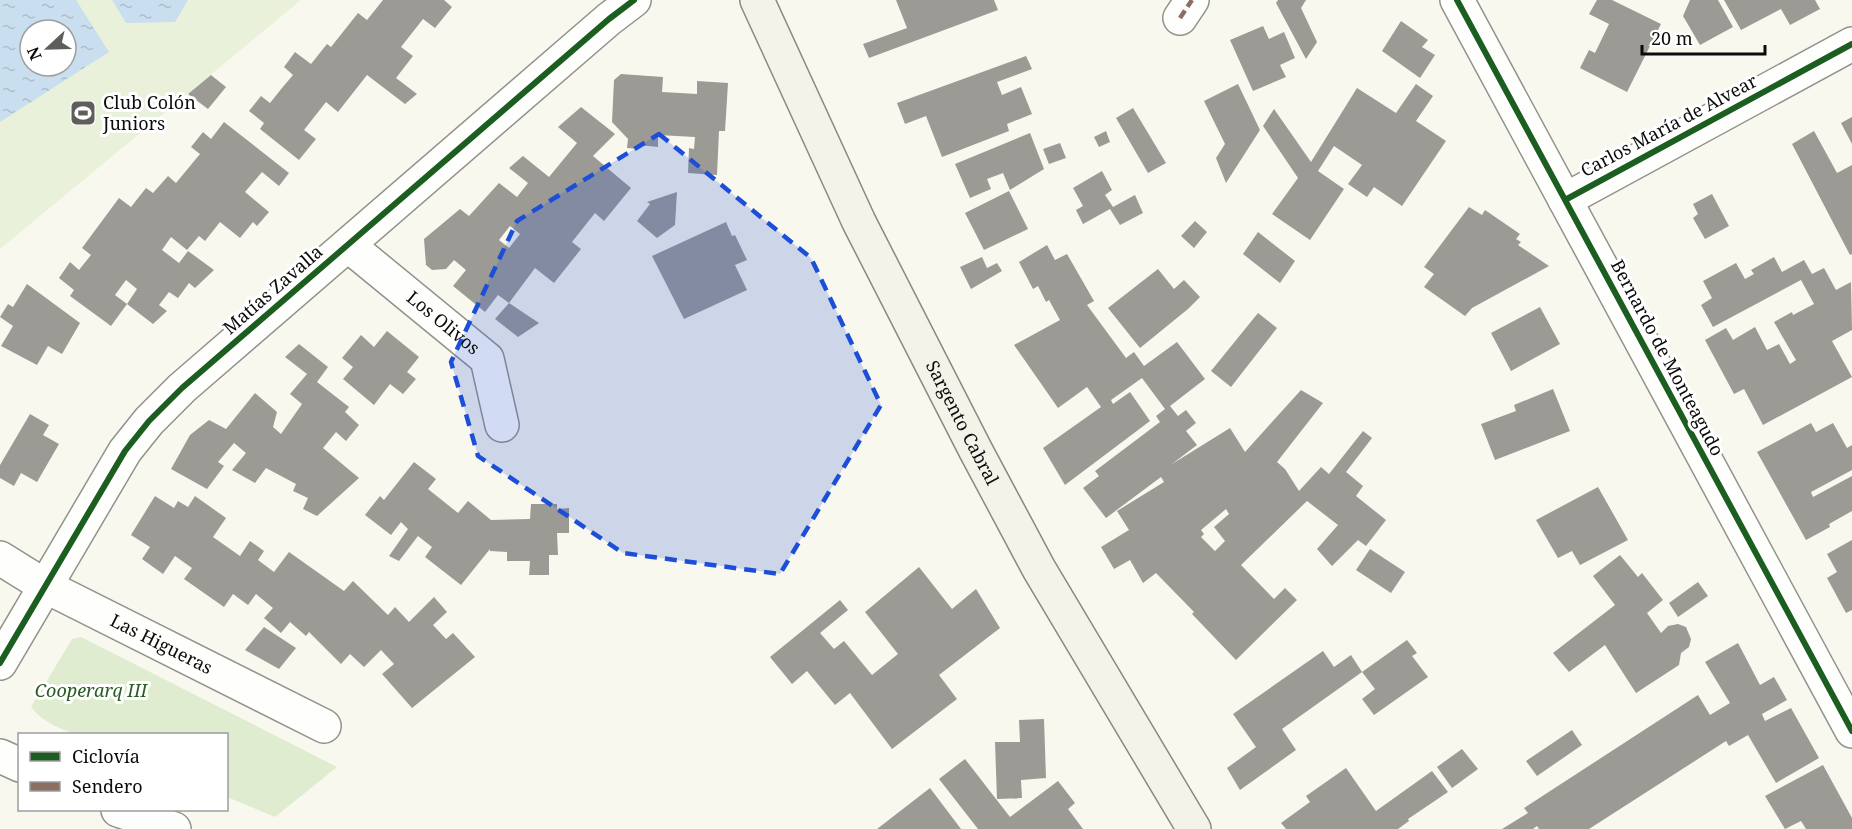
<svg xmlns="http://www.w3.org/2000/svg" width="1852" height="829" font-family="'Noto Serif',serif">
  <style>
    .park { fill: #dfecd0 }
    .pitch { fill: #e9f1da; fill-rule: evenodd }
    .water { fill: url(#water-ripples); fill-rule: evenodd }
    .building { fill: #9c9a94; fill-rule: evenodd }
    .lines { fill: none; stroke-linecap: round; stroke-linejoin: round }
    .street-casing { stroke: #92928d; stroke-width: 36 }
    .secondary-casing { stroke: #898884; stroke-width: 36 }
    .street { stroke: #fefefc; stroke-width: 33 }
    .secondary { stroke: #f3f3e9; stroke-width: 33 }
    .quiet { stroke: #8d6e63; stroke-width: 4.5; stroke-dasharray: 9 4.5; stroke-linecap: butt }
    .cycleway-casing { stroke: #fff; stroke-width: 10 }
    .cycleway { stroke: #1b5e20; stroke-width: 6 }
    .marked { fill: #1d4ed8; fill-opacity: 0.2; stroke: #1d4ed8; stroke-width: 4.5; stroke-dasharray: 12 8; stroke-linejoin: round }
    .labels { text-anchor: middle; stroke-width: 6; stroke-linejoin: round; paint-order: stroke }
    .poi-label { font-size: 18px; fill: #0b0b0b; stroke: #fff; text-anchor: start }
    .street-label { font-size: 18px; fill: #0b0b0b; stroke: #fff }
    .park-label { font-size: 18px; font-style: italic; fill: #295b22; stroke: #fff }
  </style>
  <defs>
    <pattern id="water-ripples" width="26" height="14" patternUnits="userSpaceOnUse" patternTransform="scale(1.5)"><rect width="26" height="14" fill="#c9dfef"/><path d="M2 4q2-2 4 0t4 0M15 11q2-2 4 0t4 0" fill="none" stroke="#abbecc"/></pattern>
  </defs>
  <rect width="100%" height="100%" fill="#f9f8ee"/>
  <path class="park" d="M81 637 337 767 275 817 227 797 226 734H75C58 728 43 722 31 707L72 639Z"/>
  <path class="pitch" d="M0 0H301L0 249ZM30 30H66V66H30Z"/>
  <path class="water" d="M0 0H76L109 52 0 122ZM30 30H66V66H30Z
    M112 0H188L175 22 126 23Z"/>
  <path class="building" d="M383 0H444L452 7 435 28 423 19 401 47 413 56 396 78 417 94 405 104 367 75 338 112 326 102 304 130 316 139 299 160 260 129 264 123 249 111 261 96 270 103 282 88 293 75 284 67 295 52 311 64 327 44 331 47 358 13 367 20Z
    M896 0H994L998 10 869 58 863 44 907 28Z
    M1278 0H1306L1301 8 1317 42 1306 59 1276 3Z
    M1597 0H1612L1661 24 1627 92 1580 68 1589 50 1595 53 1609 24 1589 14Z
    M1690 0H1718L1733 27 1700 45 1683 16Z
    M1724 0H1815L1820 9 1790 25 1781 9 1741 30Z
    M1401 21 1428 40 1422 47 1435 55 1420 78 1382 51Z
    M1263 26 1269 39 1284 32 1295 58 1280 65 1286 77 1253 91 1230 40Z
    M1026 56 1032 69 997 82 1002 95 1021 87 1032 114 1007 124 1009 131 942 157 926 116 905 124 897 103Z
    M621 74 663 77 662 92 697 94V81L728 83 725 131H719L717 175 688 173 689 148 694 149 695 137 658 135V147L639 145 638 149 627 148 628 139 612 122 614 80Z
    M211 75 226 87 208 109 188 94Z
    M1238 84 1260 130 1226 183 1216 158 1225 144 1204 101Z
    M1416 84 1433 96 1416 121 1446 141 1402 206 1374 187 1367 197 1348 184 1362 165 1334 146 1318 171 1344 189 1310 240 1272 214 1298 178 1263 126 1274 109 1311 162 1357 88 1396 113Z
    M581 107 615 134 593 156 631 188 604 221 595 213 572 242 581 249 554 283 535 268 509 303 498 295 485 312 453 286 466 270 454 260 446 269 432 270 426 265 424 239 460 209 469 216 499 183 517 197 528 183 509 168 523 156 549 177 577 143 558 127ZM510 226 520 234 509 248 499 240Z
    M1133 108 1166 163 1148 173 1116 118Z
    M1852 117V144L1841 123Z
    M224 122 289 173 279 186 262 172 245 192 269 212 257 226 253 222 240 238 220 222 205 241 199 236 187 250 171 237 162 250 179 263 188 251 214 270 195 288 189 283 178 298 169 292 159 305 167 311 153 324 127 304 137 289 126 280 115 295 127 304 111 326 70 296 74 290 59 278 70 262 79 270 91 255 82 248 119 198 131 207 146 188 153 193 168 176 176 183 200 154 191 147 203 132 211 139Z
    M1106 131 1110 142 1099 147 1094 137Z
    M1814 131 1837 173 1852 165V254L1850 255 1792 144Z
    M1030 133 1044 169 1010 190 1003 173 987 179 991 189 970 198 955 164Z
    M1060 143 1066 158 1049 164 1043 149Z
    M1102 171 1112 190 1105 195 1113 207 1135 195 1143 213 1120 225 1110 209 1083 224 1076 210 1083 206 1073 188Z
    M1009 191 1028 229 984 250 965 213Z
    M677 192 675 225 657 238 637 221 650 204 647 202Z
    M1712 194 1729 226 1705 239 1693 218 1698 214 1693 204Z
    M1469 207 1482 215 1485 210 1520 234 1516 239 1521 242 1518 245 1549 266 1472 308 1465 316 1424 287 1434 274 1424 267Z
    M1195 221 1207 232 1194 248 1181 236Z
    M726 222 732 236 735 235 747 260 735 265 747 290 684 319 652 256Z
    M1258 232 1295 261 1280 283 1243 254Z
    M1047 245 1055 260 1067 254 1094 301 1087 305 1126 358 1134 352 1144 366 1177 342 1205 379 1170 406 1178 416 1186 410 1196 423 1186 431 1197 445 1172 464 1230 428 1245 452 1301 390 1323 403 1277 462 1285 469 1299 491 1321 467 1329 474 1363 431 1372 438 1346 472 1363 486 1356 496 1386 520 1366 546 1358 540 1332 566 1317 549 1338 525 1307 501 1241 565 1274 599 1285 588 1297 600 1236 660 1192 614 1194 612 1156 573 1143 583 1130 560 1114 569 1101 547 1129 530 1117 511 1164 482 1161 477 1106 518 1083 488 1099 476 1095 471 1160 422 1156 416 1165 409 1142 378 1111 400 1113 404 1130 392 1150 421 1065 485 1043 448 1101 407 1087 387 1058 408 1014 345 1060 320 1049 300 1046 302 1038 286 1033 289 1019 262ZM1226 509 1229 514 1214 527 1225 541 1215 551 1201 537 1204 534 1201 530Z
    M982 257 987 268 997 263 1002 271 971 289 960 267Z
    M1774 257 1782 272 1804 260 1812 274 1824 268 1836 290 1851 282 1852 330 1832 341 1852 377 1763 425 1744 389 1734 394 1705 340 1726 328 1733 340 1755 327 1767 350 1779 344 1790 364 1796 360 1774 322 1792 312 1793 315 1814 304 1801 280 1713 327 1701 305 1712 298 1703 281 1736 263 1745 279 1754 274 1751 270Z
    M1158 269 1174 289 1184 280 1200 297 1188 309 1140 348 1108 308Z
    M27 284 80 323 62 354 48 346 37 365 1 346 13 326 0 317 8 304 13 307Z
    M509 303 539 323 518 337 495 319Z
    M1540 307 1560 344 1511 371 1491 333Z
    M1258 313 1277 328 1231 387 1211 371Z
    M387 331 419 357 407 372 416 379 403 394 390 384 374 405 343 379 353 367 342 358 361 335 374 347Z
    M299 344 328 367 317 382 349 407 345 412 359 425 346 441 336 432 323 448 359 478 317 516 303 509 308 498 293 491 296 484 266 468 255 483 232 470 246 453 234 443 218 462 224 466 207 489 171 469 190 435 209 420 226 429 255 393 277 412 273 427 281 434 302 404 290 394 307 374 285 357Z
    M1553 389 1570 431 1495 460 1481 424 1516 411 1514 405Z
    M30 414 49 425 43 435 59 444 37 482 21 473 14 486 0 478V465Z
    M1811 423 1816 432 1833 423 1847 448 1852 445V470L1811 492 1813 497 1852 476V511L1829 524 1830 527 1806 540 1757 452Z
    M414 462 436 479 428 489 458 513 468 501 491 520 530 519 531 504H557V509L569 508V533H557L558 555H549V575H529L530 561H507V552L490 551V549L461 585 425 557 432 547 418 536 399 561 389 556 408 529 401 522 391 535 365 515 380 496 384 500Z
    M1598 487 1628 540 1580 565 1572 551 1558 558 1536 520Z
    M155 496 174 508 178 501 188 507 195 496 226 518 213 537 240 556 250 541 264 551 258 560 274 572 289 552 344 591 353 581 388 615 395 607 409 622 434 597 447 612 433 625 446 639 453 633 475 657 412 708 382 674 394 664 381 650 364 667 350 654 341 664 309 632 306 636 290 622 281 633 264 618 273 608 256 594 248 605 233 594 224 607 184 579 192 568 175 556 163 574 142 559 150 547 131 535Z
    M1852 540V610L1846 613 1827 578 1837 572 1827 554Z
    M1370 549 1405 572 1391 593 1356 570Z
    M1620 555 1638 577 1642 573 1663 600 1647 613 1661 633 1668 626 1678 624 1686 627 1691 639 1689 647 1681 653 1679 665 1636 693 1605 645 1569 672 1553 653 1615 605 1593 576Z
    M919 567 952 609 976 589 1000 628 939 675 957 699 892 749 850 693 835 705 807 671 792 684 770 657 840 600 848 610 820 633 834 649 844 641 872 675 898 654 865 612Z
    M1698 582 1708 596 1678 617 1669 603Z
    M264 627 296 648 279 669 245 650Z
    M1407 640 1417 653 1412 656 1428 677 1374 715 1362 699 1375 689 1362 672 1282 729 1296 750 1240 790 1227 768 1256 747 1233 714 1323 651 1334 667 1351 655 1362 672Z
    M1738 643 1760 685 1774 677 1787 700 1762 714 1765 721 1791 708 1819 758 1776 783 1748 735 1729 746 1726 741 1589 829H1539L1537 826 1533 829H1502L1528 813 1524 808 1698 695 1710 715 1730 703 1705 662Z
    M1044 719 1046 778 1021 780 1022 798 997 799 995 742H1020L1019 720Z
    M1572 730 1582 745 1537 776 1526 761Z
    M1462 749 1478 769 1452 788 1437 767Z
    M965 759 1010 817 1058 781 1075 803 1068 809 1083 829H978L939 779Z
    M1823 765 1852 818V829H1806L1801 821 1785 829 1765 796Z
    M1346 768 1376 811 1432 771 1448 792 1408 819 1409 821 1398 829H1286L1281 823 1310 802 1306 796Z
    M930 788 961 829H877Z"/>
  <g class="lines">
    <g class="street-casing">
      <g id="street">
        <path d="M1457 0 1852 731"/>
        <path d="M1180 18 1192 0"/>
        <path d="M1565 200 1852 44"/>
        <path id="s1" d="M348 245 487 359 502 425"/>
        <path id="s2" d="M0 558 45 586 324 726"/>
        <path d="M0 663 125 451 149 421 182 388 609 19 634 0"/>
        <path d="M0 756 20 765"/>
        <path d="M118 810 174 829"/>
      </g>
    </g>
    <g class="secondary-casing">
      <g id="secondary">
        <path id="s3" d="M757 0 859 222 976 451 1039 569 1194 829"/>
      </g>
    </g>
    <use href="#street" class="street"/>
    <use href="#secondary" class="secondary"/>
    <path class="quiet" d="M1180 18 1192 0"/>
    <g class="cycleway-casing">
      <path id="cycleway" d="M1457 0 1852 731
        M1565 200 1852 44
        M0 663 125 451 149 421 182 388 609 19 634 0"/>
    </g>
    <use href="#cycleway" class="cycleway"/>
  </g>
  <path class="marked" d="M659 134 811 258 881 405 780 574 623 553 478 456 451 362 517 221Z"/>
  <defs>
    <g id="stadium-square" transform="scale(1.35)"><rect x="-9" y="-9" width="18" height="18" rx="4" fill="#5e5e5a" stroke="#fff"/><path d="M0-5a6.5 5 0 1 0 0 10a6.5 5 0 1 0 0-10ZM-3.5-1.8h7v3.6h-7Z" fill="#fff"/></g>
  </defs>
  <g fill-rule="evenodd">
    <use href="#stadium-square" x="83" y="113"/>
  </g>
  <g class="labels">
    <g class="poi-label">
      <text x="103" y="109">Club Colón<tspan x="103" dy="21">Juniors</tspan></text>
    </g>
    <g class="street-label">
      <text transform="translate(1669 126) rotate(-28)" y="6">Carlos María de Alvear</text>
      <text transform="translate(273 290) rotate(-41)" y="6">Matías Zavalla</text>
      <text dy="6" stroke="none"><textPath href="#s1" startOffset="123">Los Olivos</textPath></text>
      <text transform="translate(1667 358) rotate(62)" y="6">Bernardo de Monteagudo</text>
      <text dy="6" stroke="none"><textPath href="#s3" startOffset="470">Sargento Cabral</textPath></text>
      <text dy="6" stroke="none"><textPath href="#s2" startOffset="183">Las Higueras</textPath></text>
    </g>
    <g class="park-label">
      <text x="91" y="697">Cooperarq III</text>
    </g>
  </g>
  <rect x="18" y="733" width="210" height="78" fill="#ffffff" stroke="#9d9d9d" stroke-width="1.5"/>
  <rect x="30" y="752" width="30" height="9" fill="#1b5e20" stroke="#9d9d9d" stroke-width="1.5"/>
  <text x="72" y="763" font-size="18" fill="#0b0b0b">Ciclovía</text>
  <rect x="30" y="782" width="30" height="9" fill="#8d6e63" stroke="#9d9d9d" stroke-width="1.5"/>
  <text x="72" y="793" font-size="18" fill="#0b0b0b">Sendero</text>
  <g transform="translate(48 48) rotate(248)"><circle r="28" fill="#ffffff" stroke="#9d9d9d" stroke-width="1.5"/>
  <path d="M0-4.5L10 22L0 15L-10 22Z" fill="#5e5e5a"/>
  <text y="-9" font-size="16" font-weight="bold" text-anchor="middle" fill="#0b0b0b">N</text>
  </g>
  <path d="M1642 45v9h123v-9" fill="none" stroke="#0b0b0b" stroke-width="3"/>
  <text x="1651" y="45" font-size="18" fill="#0b0b0b" stroke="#ffffff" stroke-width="4.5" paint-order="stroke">20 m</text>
</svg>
